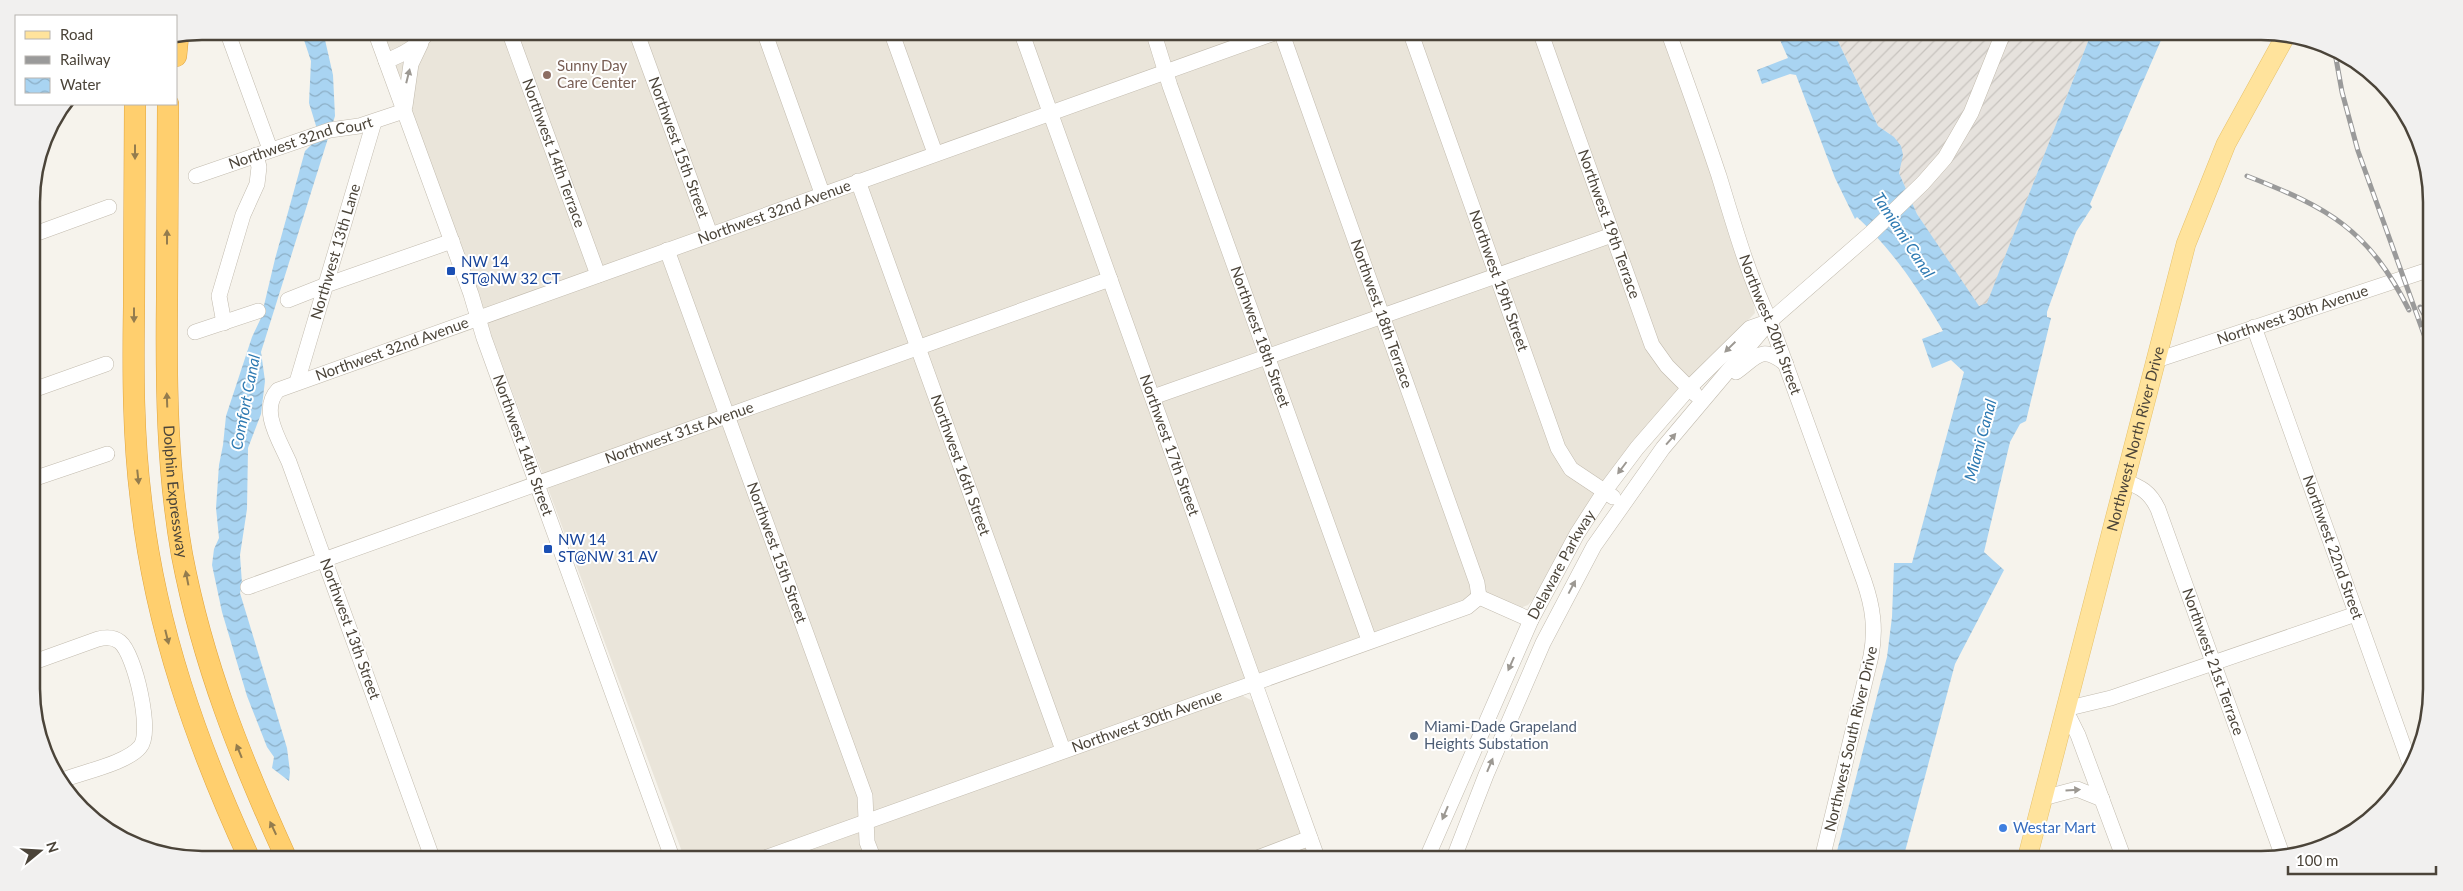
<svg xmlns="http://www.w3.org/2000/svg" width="2463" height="891" font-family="Lato,sans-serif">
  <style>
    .residential { fill: #eae5da }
    .industrial { fill: url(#industrial-furrows) }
    .water { fill: url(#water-waves) }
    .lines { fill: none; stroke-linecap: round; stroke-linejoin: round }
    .minor-casing { stroke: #c2bbae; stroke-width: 16 }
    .major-casing { stroke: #e6c16a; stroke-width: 20 }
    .highway-casing { stroke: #e0a43c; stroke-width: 22 }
    .minor { stroke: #fff; stroke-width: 15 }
    .major { stroke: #ffe39c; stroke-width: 19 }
    .highway { stroke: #ffcf6e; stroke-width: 21 }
    .rail-casing { stroke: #9a9a9a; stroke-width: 5 }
    .rail { stroke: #fff; stroke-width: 3; stroke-dasharray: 9; stroke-linecap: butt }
    .oneway { fill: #9c9892 }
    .oneway2 { fill: #937c4e }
    .education-dot { fill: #8d6e63; stroke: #fff; stroke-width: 2 }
    .transit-dot { fill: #1a4fb4; stroke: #fff; stroke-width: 2 }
    .service-dot { fill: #5c6f8a; stroke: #fff; stroke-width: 2 }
    .shop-dot { fill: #3f7fe0; stroke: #fff; stroke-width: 2 }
    .labels { text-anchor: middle; stroke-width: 4; stroke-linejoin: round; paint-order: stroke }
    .education-label { font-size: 15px; fill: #785e54; stroke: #fff; text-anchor: start }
    .street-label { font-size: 15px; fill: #4b4439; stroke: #fff }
    .transit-label { font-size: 15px; fill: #164399; stroke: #fff; text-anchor: start }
    .service-label { font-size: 15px; fill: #4e5e75; stroke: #fff; text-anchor: start }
    .shop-label { font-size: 15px; fill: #366cbe; stroke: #fff; text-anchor: start }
    .water-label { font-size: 16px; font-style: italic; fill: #2e7ab2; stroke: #fff }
    .rim { fill: none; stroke: #4b4439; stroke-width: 2.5 }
  </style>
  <defs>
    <pattern id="industrial-furrows" width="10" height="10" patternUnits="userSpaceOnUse" patternTransform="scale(1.25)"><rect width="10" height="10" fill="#e6e2dd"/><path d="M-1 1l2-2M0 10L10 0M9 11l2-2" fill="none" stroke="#c7c3be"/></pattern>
    <pattern id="water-waves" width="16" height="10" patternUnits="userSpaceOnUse" patternTransform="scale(1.25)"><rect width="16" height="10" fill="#a9d4f2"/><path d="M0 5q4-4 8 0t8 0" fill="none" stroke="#8caec5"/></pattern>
  </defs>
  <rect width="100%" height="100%" fill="#f6f3ec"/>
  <path class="residential" d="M382 31H1661L1752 293 1755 313 1710 360 1538 594 1528 605 1520 608 1471 597 744 860H685L428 163Z
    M1239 694 1253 701 1311 860H784Z"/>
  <path class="industrial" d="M1847 31H2092L1987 304 1977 306 1917 214 1899 173 1900 162 1890 134 1878 126 1837 39Z"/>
  <path class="water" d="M301 31H323L333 75 335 116 261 352 265 381 261 414 248 448 247 509 240 555 242 584 240 593 287 748 290 772 289 781 272 768 274 757 267 747 247 696 222 612 212 565 214 549 219 538 216 508 219 465 223 445 226 416 252 337 261 318 275 259 305 151 311 145 317 129 309 103 311 61Z
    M1776 31H1847L1837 39 1878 126 1894 137 1901 146 1903 155 1899 173 1917 214 1979 306 1987 303 2092 31H2165L2090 204 2092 207 2076 232 2047 312V317L2051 318 2026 421 2020 424 2010 442 1984 552 2004 570 1955 664 1903 859H1835L1887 657 1892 617 1894 563H1912L1964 372 1951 360 1932 368 1922 339 1943 331C1918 288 1894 252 1857 217L1855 219 1835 178 1796 75 1790 74 1762 84 1757 70 1788 58Z"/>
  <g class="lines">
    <g class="minor-casing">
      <g id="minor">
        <path d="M227 31 270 149"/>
        <path id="s1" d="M375 31 471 294 484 338 673 860"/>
        <path id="s2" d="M509 31 598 275"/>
        <path id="s3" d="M636 31 710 234"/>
        <path d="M764 31 822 193"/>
        <path d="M891 31 935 153"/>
        <path id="s4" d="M1021 31 1318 860"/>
        <path id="s5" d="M1153 31 1170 86 1369 640"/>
        <path id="s6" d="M1281 31 1477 583 1479 597"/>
        <path id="s7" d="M1410 31 1558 448 1571 469 1613 497"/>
        <path id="s8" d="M1540 31 1652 345 1667 366 1695 394"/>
        <path id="s9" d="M1668 31C1686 80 1703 128 1719 176 1734 225 1748 275 1770 321L1864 581C1873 607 1876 629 1871 656L1822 859"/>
        <path d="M386 61C404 54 417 47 429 31"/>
        <path d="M405 106 411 64 421 43"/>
        <path id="s10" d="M196 176 330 130 359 126 404 111"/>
        <path id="s11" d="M858 181 1063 750"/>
        <path d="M32 235 109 207"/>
        <path id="s12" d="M667 250 865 796 867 842 874 860"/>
        <path d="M288 300 326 285 452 241"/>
        <path d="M224 323 219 296 243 215 257 184 259 167 256 155"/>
        <path id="s13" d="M2254 327 2411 767"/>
        <path d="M195 332 258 311"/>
        <path id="s14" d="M2154 361 2431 269"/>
        <path d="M1736 372C1757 357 1761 344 1786 364"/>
        <path id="s15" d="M297 382 374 122"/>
        <path d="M33 390 106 364"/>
        <path d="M1153 397 1612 235"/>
        <path d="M33 479 107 454"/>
        <path id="s16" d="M2124 481C2141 487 2150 492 2158 509L2283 857"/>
        <path id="s17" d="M248 587 1110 279"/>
        <path d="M1479 597 1531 620"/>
        <path d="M34 662 98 639C106 637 114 637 120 642 135 654 153 733 140 747 127 763 83 772 63 780"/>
        <path d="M2043 798 2077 789 2102 799"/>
        <path d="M2124 859 2078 735 2065 709 2111 698 2356 614"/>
        <path id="s18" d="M433 860 289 462C280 441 259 410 278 390L1280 31"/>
        <path id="s19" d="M759 860 1467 607 1479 597"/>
        <path d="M1252 860 1310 838"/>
        <path id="s20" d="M1426 860 1531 620 1577 534 1604 492 1637 448 1689 388 1750 328 1770 321"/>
        <path d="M1453 860 1486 775 1543 643 1594 546 1663 448 1770 321 1871 233 1923 183 1945 158 1971 113 2004 31"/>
      </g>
    </g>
    <g class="major-casing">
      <g id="major">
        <path id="s21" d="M2027 859 2186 244 2226 144 2286 35"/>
      </g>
    </g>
    <g class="highway-casing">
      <g id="highway">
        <path d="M176 56 178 36"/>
        <path d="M135 104C135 171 134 239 134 306 133 371 133 436 141 500 155 627 197 745 250 860"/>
        <path id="s22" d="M168 104C168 169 167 234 167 299 166 385 167 470 182 555 203 665 241 759 287 860"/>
      </g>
    </g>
    <use href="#minor" class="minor"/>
    <use href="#major" class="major"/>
    <use href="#highway" class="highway"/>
    <g class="rail-casing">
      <path id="rail" d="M2335 53 2342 92 2358 151 2431 354
        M2247 176C2329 208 2368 229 2409 310
        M2420 307 2431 327"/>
    </g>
    <use href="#rail" class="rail"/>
  </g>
  <defs><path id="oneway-solid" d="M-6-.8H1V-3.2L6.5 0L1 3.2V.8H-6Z" transform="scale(1.25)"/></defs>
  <g class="oneway">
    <use href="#oneway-solid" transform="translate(408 76) rotate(-76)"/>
    <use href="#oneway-solid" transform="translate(1730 347) rotate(136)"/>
    <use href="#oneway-solid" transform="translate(1671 439) rotate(-49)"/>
    <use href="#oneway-solid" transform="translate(1622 468) rotate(127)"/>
    <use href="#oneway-solid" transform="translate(1572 587) rotate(-62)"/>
    <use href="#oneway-solid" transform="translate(1511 664) rotate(114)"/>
    <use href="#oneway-solid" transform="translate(1490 765) rotate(-67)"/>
    <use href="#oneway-solid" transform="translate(2073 790) rotate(-3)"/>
    <use href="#oneway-solid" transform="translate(1445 813) rotate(113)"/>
  </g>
  <g class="oneway2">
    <use href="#oneway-solid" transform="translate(135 152) rotate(90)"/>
    <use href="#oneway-solid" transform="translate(167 237) rotate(-90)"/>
    <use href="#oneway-solid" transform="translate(134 315) rotate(90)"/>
    <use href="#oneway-solid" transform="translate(167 400) rotate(-92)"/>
    <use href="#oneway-solid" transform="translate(138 477) rotate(84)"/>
    <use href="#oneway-solid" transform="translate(187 578) rotate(-101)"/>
    <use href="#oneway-solid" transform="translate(167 637) rotate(76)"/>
    <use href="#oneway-solid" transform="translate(239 751) rotate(-112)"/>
    <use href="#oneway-solid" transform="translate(273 828) rotate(-115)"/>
  </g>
  <circle class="education-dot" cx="547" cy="75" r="5"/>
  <g class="transit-dot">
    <rect x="446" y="266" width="10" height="10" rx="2.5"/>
    <rect x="543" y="544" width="10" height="10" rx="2.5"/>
  </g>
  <circle class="service-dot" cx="1414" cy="736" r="5"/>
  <circle class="shop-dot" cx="2003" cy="828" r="5"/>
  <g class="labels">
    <g class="education-label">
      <text x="557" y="71">Sunny Day<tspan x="557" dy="17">Care Center</tspan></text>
    </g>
    <g class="street-label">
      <text dy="5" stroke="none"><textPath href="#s10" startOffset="110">Northwest 32nd Court</textPath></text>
      <text dy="5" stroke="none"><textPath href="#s3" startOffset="124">Northwest 15th Street</textPath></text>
      <text dy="5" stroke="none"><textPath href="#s2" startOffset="130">Northwest 14th Terrace</textPath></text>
      <text dy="5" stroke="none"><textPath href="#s18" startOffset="1028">Northwest 32nd Avenue</textPath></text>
      <text dy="5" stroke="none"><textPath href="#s8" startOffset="205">Northwest 19th Terrace</textPath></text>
      <text dy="5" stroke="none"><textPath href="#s15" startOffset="136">Northwest 13th Lane</textPath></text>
      <text dy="5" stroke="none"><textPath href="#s7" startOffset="265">Northwest 19th Street</textPath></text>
      <text dy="5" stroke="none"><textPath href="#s6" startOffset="300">Northwest 18th Terrace</textPath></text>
      <text dy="5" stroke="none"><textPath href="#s14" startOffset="146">Northwest 30th Avenue</textPath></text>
      <text dy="5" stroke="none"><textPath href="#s9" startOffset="311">Northwest 20th Street</textPath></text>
      <text dy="5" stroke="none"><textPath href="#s5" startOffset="324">Northwest 18th Street</textPath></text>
      <text dy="5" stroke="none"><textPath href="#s18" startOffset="622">Northwest 32nd Avenue</textPath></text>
      <text dy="5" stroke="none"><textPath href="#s17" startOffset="458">Northwest 31st Avenue</textPath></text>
      <text dy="5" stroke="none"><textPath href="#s21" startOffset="434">Northwest North River Drive</textPath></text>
      <text dy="5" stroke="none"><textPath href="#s4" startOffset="440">Northwest 17th Street</textPath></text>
      <text dy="5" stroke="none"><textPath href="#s1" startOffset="440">Northwest 14th Street</textPath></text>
      <text dy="5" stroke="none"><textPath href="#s11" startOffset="302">Northwest 16th Street</textPath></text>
      <text dy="5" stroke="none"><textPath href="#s22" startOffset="388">Dolphin Expressway</textPath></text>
      <text dy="5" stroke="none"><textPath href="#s13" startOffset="234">Northwest 22nd Street</textPath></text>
      <text dy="5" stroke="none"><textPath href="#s12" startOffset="322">Northwest 15th Street</textPath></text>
      <text dy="5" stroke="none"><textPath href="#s20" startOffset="325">Delaware Parkway</textPath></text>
      <text transform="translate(350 629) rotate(70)" y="5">Northwest 13th Street</text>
      <text dy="5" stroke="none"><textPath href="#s16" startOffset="208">Northwest 21st Terrace</textPath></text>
      <text dy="5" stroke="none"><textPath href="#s19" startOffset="412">Northwest 30th Avenue</textPath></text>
      <text transform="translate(1851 739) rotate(-77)" y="5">Northwest South River Drive</text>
    </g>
    <g class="transit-label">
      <text x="461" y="267">NW 14<tspan x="461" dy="17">ST@NW 32 CT</tspan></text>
      <text x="558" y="545">NW 14<tspan x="558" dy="17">ST@NW 31 AV</tspan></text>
    </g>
    <g class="service-label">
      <text x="1424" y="732">Miami-Dade Grapeland<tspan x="1424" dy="17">Heights Substation</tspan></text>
    </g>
    <g class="shop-label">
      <text x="2013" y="833">Westar Mart</text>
    </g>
    <g class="water-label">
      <text transform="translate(1904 235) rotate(57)" y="6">Tamiami Canal</text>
      <text transform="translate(245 402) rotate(-79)" y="6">Comfort Canal</text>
      <text transform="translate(1980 440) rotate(-75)" y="6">Miami Canal</text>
    </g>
  </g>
  <path d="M0 0H2463V891H0ZM202 40H2261A162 162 0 0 1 2423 202V689A162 162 0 0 1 2261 851H202A162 162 0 0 1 40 689V202A162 162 0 0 1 202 40Z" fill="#f1f0ef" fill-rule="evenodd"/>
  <path class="rim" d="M202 40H2261A162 162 0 0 1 2423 202V689A162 162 0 0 1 2261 851H202A162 162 0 0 1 40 689V202A162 162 0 0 1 202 40Z"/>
  <rect x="15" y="15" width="162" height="90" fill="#ffffff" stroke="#b7b4b0"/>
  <rect x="25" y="31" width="25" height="8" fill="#ffe39c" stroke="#b7b4b0"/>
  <text x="60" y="40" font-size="15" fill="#4b4439">Road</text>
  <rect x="25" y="56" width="25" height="8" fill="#9a9a9a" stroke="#b7b4b0"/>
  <text x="60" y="65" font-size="15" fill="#4b4439">Railway</text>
  <rect x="25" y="78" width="25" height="15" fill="url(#water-waves)" stroke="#b7b4b0"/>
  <text x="60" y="90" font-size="15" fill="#4b4439">Water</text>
  <g transform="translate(40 851) rotate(72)" stroke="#ffffff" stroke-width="4" paint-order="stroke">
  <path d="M0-4L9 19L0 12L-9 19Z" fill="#4b4439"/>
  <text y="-8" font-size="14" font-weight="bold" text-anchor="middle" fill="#4b4439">N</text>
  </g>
  <path d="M2288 866v8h148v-8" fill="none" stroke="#4b4439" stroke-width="2.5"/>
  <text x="2296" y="866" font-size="15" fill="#4b4439" stroke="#ffffff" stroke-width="4" paint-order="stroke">100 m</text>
</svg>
